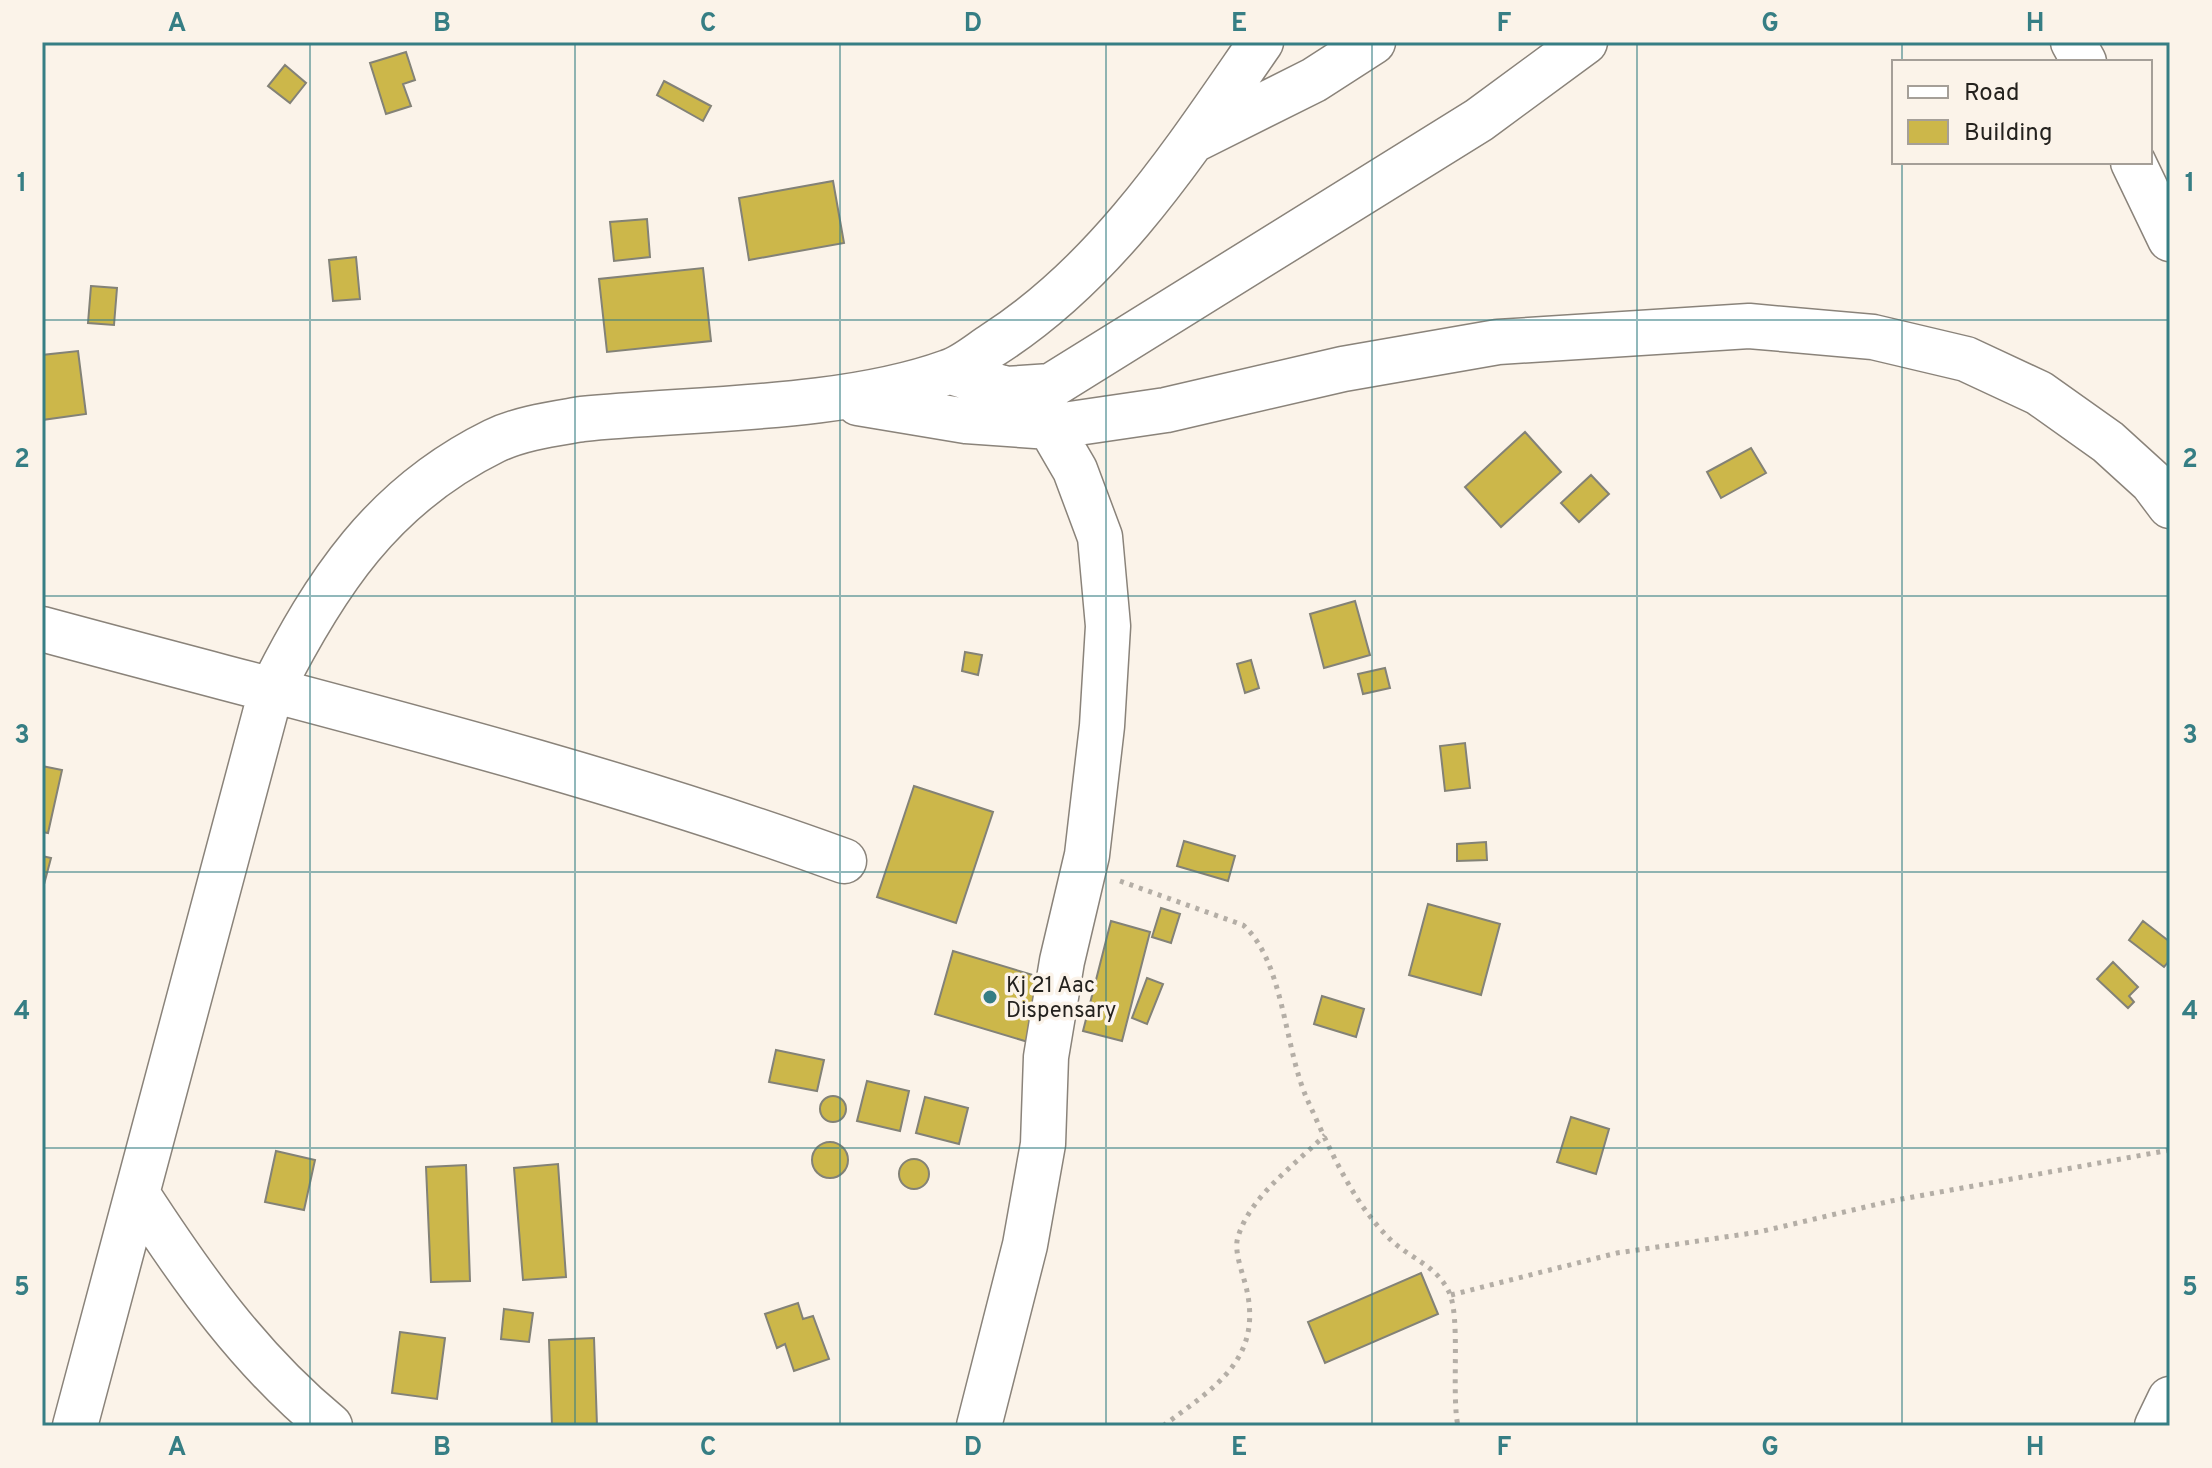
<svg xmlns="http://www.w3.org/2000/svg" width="2212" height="1468" font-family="Overpass,sans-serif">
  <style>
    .building { fill: #ccb74a; stroke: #838277; stroke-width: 2 }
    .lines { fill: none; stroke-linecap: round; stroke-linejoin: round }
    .minor-casing { stroke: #8a837a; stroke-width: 47 }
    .path { stroke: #b4aea6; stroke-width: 5; stroke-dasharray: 4 6; stroke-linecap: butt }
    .minor { stroke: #fff; stroke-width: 44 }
    .grid { fill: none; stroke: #367e84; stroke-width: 2; stroke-opacity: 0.55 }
    .poi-dot { fill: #367e84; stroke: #fbf3e9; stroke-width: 3 }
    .labels { text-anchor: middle; stroke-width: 7; stroke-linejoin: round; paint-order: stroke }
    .poi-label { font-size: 22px; fill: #24221e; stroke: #fbf3e9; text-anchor: start }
    .neatline { fill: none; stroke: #367e84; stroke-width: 3 }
    .grid-label { font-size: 26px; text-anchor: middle; font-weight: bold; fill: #367e84 }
  </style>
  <rect width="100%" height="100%" fill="#fbf3e9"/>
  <path class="building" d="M406 52 415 80 403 84 411 106 386 114 370 63Z
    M285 65 306 83 290 103 268 86Z
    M664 81 711 106 703 121 657 95Z
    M833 181 844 243 749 260 739 198Z
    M647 219 650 257 614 261 610 222Z
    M356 257 360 299 333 301 329 260Z
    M703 268 711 341 607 352 599 279Z
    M91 286 117 288 114 325 88 323Z
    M78 351 86 414 42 420V355Z
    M1525 432 1561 472 1501 527 1465 487Z
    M1751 448 1766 473 1721 498 1707 472Z
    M1591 475 1609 494 1579 522 1561 503Z
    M1355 601 1370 655 1324 668 1310 614Z
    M965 652 982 655 978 675 962 671Z
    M1251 660 1259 688 1245 693 1237 664Z
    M1385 668 1390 688 1363 694 1358 674Z
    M1465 743 1470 788 1445 791 1440 746Z
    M42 766 62 770 48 833 42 832Z
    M914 786 993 812 956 923 877 897Z
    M1184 841 1235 856 1228 881 1177 866Z
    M1486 842 1487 860 1457 861V844Z
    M42 856 51 858 42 892Z
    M1428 904 1500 924 1481 995 1409 975Z
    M1161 908 1180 914 1171 943 1152 937Z
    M1111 921 1150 932 1122 1041 1083 1031Z
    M2143 921 2170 942V960L2164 967 2129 940Z
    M953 951 1046 979 1028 1042 935 1014Z
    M2113 962 2138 987 2129 996 2134 1002 2128 1008 2097 979Z
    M1147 978 1163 984 1147 1024 1132 1018Z
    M1322 996 1364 1009 1356 1037 1314 1024Z
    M776 1050 824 1060 817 1091 769 1082Z
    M867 1081 909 1091 900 1131 857 1121Z
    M820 1109a13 13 0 1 1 26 0a13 13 0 1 1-26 0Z
    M925 1097 968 1108 959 1144 916 1133Z
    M1571 1117 1609 1129 1596 1174 1557 1162Z
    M812 1160a18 18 0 1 1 36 0a18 18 0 1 1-36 0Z
    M276 1151 315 1160 304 1210 265 1202Z
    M899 1174a15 15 0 1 1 30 0a15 15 0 1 1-30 0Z
    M558 1164 566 1277 523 1280 514 1168Z
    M466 1165 470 1281 431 1282 426 1167Z
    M1421 1273 1438 1314 1325 1363 1308 1322Z
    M798 1303 803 1319 813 1316 829 1359 794 1371 785 1344 777 1348 765 1314Z
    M504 1309 533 1313 529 1342 501 1339Z
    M400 1332 445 1338 437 1399 392 1393Z
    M594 1338 597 1426H552L549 1340Z"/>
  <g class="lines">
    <g class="minor-casing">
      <path id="minor" d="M2073 42 2084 62
        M1194 140 1314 80 1373 42
        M2133 162 2170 239
        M951 372 1006 389 1051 386 1479 120 1585 42
        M858 403 966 421 1050 427 1166 410 1343 369 1498 342 1749 326 1873 337 1966 359 2039 393 2108 442 2152 482 2170 506
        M42 629C311 702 583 766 844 861
        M138 1195C194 1281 250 1360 330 1426
        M75 1426 271 691C325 584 382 496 494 441 521 428 553 424 582 419 695 408 843 410 948 372 964 367 980 353 994 344 1109 270 1184 153 1261 42
        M979 1426 1025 1245 1043 1144 1046 1057 1062 961 1087 855 1102 726 1108 626 1100 537 1075 470 1050 427
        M2157 1426 2170 1399"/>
    </g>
    <path class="path" d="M1120 881 1243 925C1284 961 1284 1047 1307 1099 1328 1145 1351 1200 1387 1236 1407 1258 1435 1263 1449 1292 1461 1317 1451 1394 1458 1426
      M1451 1295 1617 1253 1759 1232 1891 1201 2170 1150
      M1163 1426C1212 1389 1262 1361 1247 1291 1244 1276 1233 1251 1238 1237 1250 1196 1296 1164 1325 1135"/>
    <use href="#minor" class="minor"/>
  </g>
  <path class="grid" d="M310 42V1426M575 42V1426M840 42V1426M1106 42V1426M1372 42V1426M1637 42V1426M1902 42V62M1902 162V1426M42 320H2170M42 596H2170M42 872H2170M42 1148H2170"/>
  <circle class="poi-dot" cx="990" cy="997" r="8"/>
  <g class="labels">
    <g class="poi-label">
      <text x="1006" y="992">Kj 21 Aac<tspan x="1006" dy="25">Dispensary</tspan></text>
    </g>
  </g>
  <rect width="2212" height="1468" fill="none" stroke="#fbf3e9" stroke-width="88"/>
  <rect x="1892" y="60" width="260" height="104" fill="#fbf3e9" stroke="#a59f98" stroke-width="2"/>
  <rect x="1908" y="86" width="40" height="12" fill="#ffffff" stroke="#a59f98" stroke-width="2"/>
  <text x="1964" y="100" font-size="24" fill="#24221e">Road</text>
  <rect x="1908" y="120" width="40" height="24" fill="#ccb74a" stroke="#a59f98" stroke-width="2"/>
  <text x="1964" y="140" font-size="24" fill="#24221e">Building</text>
  <rect x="44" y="44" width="2124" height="1380" class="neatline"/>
  <g class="grid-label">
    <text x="177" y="31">A</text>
    <text x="442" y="31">B</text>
    <text x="708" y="31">C</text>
    <text x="973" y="31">D</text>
    <text x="1239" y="31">E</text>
    <text x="1504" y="31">F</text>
    <text x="1770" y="31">G</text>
    <text x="2035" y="31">H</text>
    <text x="22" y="191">1</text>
    <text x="2190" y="191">1</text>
    <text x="22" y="467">2</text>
    <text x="2190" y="467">2</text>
    <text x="22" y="743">3</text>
    <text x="2190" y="743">3</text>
    <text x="22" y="1019">4</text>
    <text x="2190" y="1019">4</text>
    <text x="22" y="1295">5</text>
    <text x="2190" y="1295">5</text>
    <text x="177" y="1455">A</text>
    <text x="442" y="1455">B</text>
    <text x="708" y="1455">C</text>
    <text x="973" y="1455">D</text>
    <text x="1239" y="1455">E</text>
    <text x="1504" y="1455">F</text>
    <text x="1770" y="1455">G</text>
    <text x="2035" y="1455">H</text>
  </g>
</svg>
